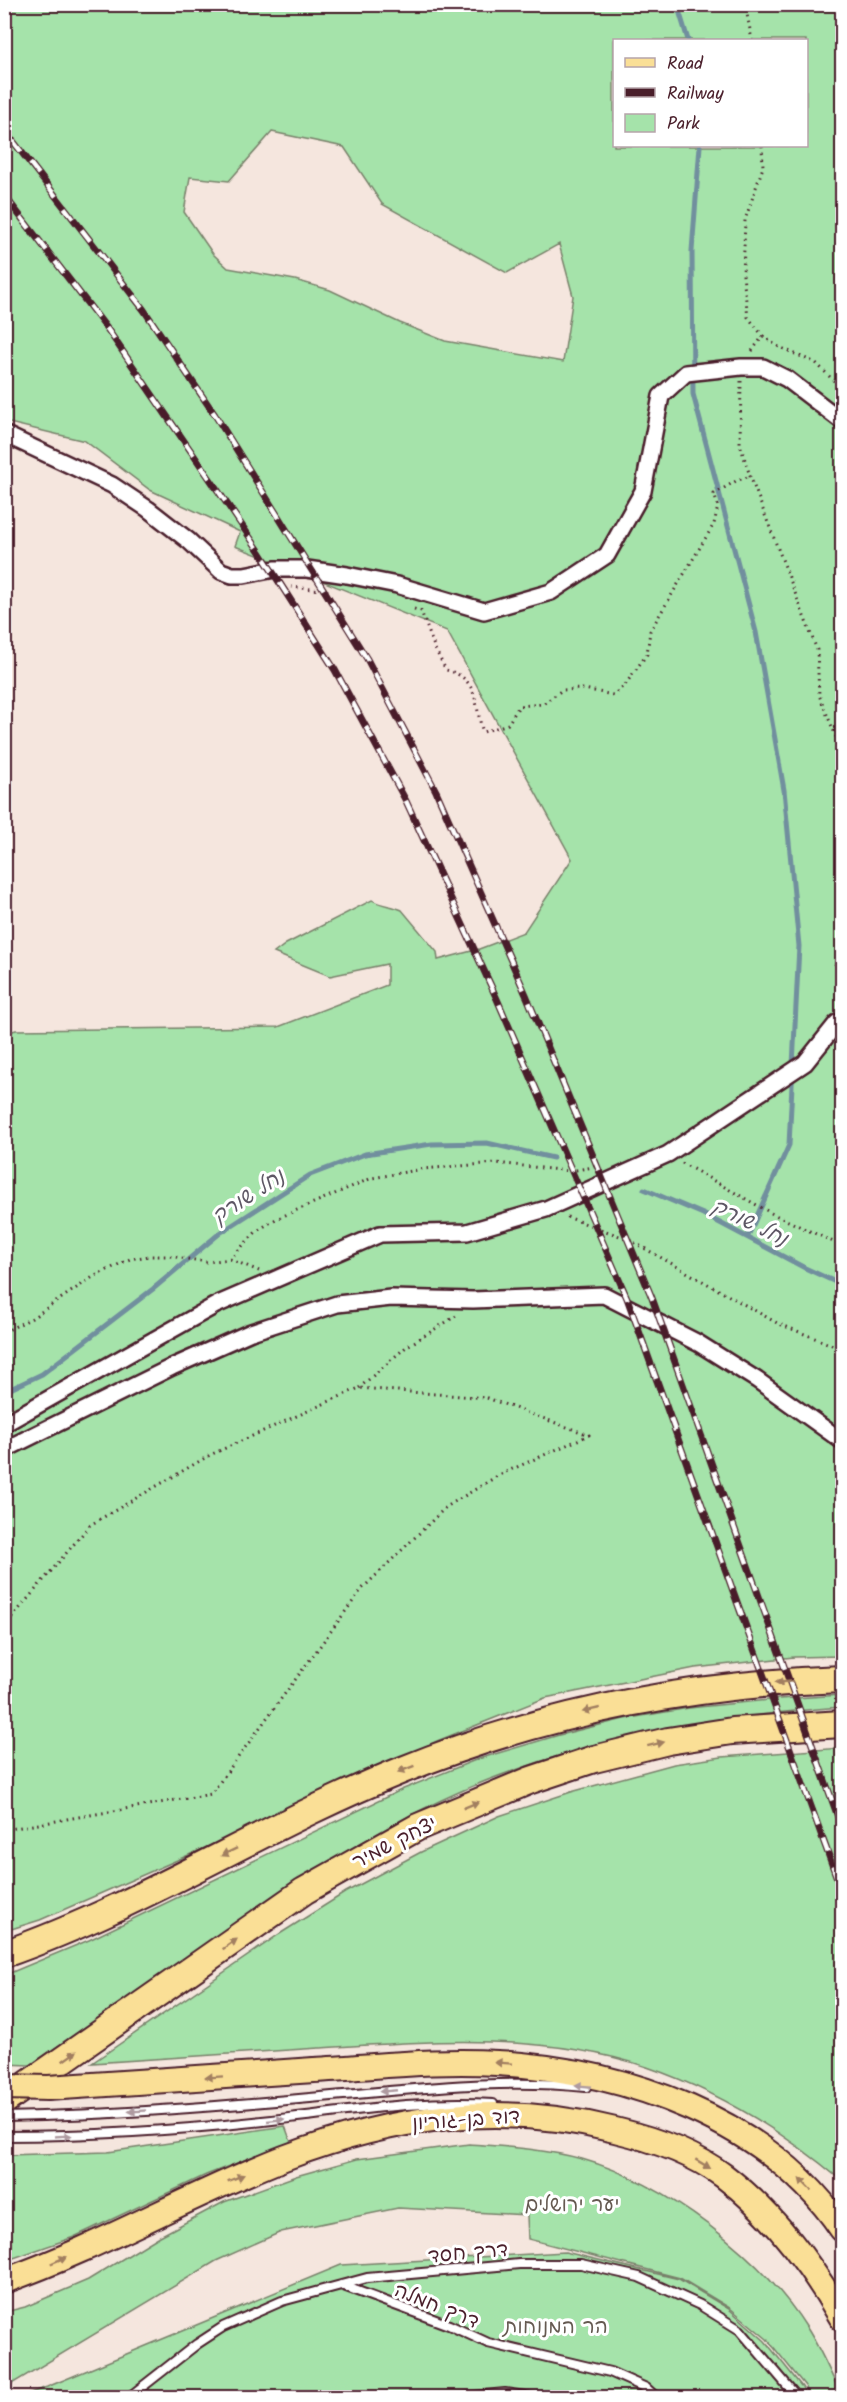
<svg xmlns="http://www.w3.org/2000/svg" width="847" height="2402" font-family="Kalam,'Playpen Sans Hebrew',sans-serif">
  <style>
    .green { fill: #a5e3aa; stroke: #78816a; stroke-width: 1.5; fill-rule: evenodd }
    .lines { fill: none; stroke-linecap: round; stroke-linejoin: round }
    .stream { stroke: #718f9e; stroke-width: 5 }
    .service-casing { stroke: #4a1f2b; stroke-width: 12 }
    .minor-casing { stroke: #4a1f2b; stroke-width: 20 }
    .primary-casing { stroke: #4a1f2b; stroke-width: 28 }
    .trunk-casing { stroke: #4a1f2b; stroke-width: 30 }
    .path { stroke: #4a1f2b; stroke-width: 3; stroke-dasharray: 1.5 4.5; stroke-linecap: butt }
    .service { stroke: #fff; stroke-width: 8 }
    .minor { stroke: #fff; stroke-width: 15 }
    .primary { stroke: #fadf96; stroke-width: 24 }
    .trunk { stroke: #fadf96; stroke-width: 26 }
    .rail-casing { stroke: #4a1f2b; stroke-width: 7 }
    .rail { stroke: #fff; stroke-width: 4.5; stroke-dasharray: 14; stroke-linecap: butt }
    .primary-bridge-casing { stroke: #4a1f2b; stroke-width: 28; stroke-linecap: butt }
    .primary-bridge { stroke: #fadf96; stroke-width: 24 }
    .oneway { fill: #a27f60 }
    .oneway2 { fill: #ae9aa0 }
    .labels { text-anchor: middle; stroke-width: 6; stroke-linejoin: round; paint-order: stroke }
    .street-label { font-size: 20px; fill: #4a1f2b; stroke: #fff }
    .park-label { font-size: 20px; fill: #655a51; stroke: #fff }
    .water-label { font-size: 21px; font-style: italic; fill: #5e5765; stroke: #fff }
  </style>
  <rect width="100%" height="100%" fill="#f5e6de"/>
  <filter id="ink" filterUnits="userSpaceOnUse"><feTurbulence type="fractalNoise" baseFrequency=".0167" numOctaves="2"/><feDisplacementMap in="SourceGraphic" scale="12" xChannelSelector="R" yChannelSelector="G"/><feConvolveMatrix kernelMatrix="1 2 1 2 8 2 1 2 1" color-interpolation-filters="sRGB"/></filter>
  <g filter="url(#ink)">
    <path class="green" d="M5 5H842V949L834 965 842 952V1656L794 1657 695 1668 545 1698 437 1741 223 1840 40 1920 5 1931V1033L16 1030 278 1027 387 985V964L330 976 274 953 286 944 372 900C381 906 392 905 402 910L437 952 438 960 479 949 524 932 572 859 447 631 235 546 240 532 150 490 85 441 5 422ZM614 40H806V146H614ZM272 132 344 147 382 204 507 273 559 244 573 296 563 362 445 341 400 323 330 290 295 280 228 268 213 254 184 212 190 177 229 181Z
      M842 1695V1707C718 1716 605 1735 488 1780 395 1816 314 1871 233 1927 165 1973 98 2019 30 2065L5 2064V1975L89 1940 401 1790 478 1759 559 1735 624 1719 689 1708 779 1699Z
      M842 1748V2181C784 2132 720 2092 647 2067 542 2032 428 2041 319 2048 243 2053 168 2058 92 2063L278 1935 346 1892 421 1852 499 1816 571 1792 674 1764 722 1757Z
      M285 2126 291 2142 206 2175 74 2237 5 2261V2155L108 2152Z
      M469 2144C508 2147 545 2149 582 2159 666 2183 761 2255 807 2328 821 2350 831 2374 842 2397H810L805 2386 767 2339 730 2308 680 2278 528 2239 527 2215 398 2208 281 2232 216 2261 5 2388V2312L25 2307 88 2280 160 2236 224 2202 296 2176 357 2159Z
      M565 2252 679 2279 729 2309 765 2341 802 2387 807 2397 16 2398 47 2387 341 2265Z"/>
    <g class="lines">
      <path class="stream" d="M677 4 688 40
        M700 146 692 251 693 394 756 632 784 790 799 946 789 1145 748 1236
        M644 1189 703 1214 805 1268 842 1285
        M4 1392 42 1374 153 1289 220 1233 310 1175 365 1154 432 1144 487 1143 553 1158"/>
      <g class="service-casing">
        <path id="service" d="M4 2117C114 2115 223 2106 332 2096 417 2089 501 2078 586 2087
          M4 2136C94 2136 183 2130 272 2120 345 2112 420 2099 493 2104
          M341 2285 449 2325 488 2343 610 2372 646 2388 657 2398
          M128 2398 197 2344 223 2327 282 2301 367 2278 519 2264H581L639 2277 700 2305 740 2330 798 2398
          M454 2398 505 2393 538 2398"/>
      </g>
      <g class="minor-casing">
        <path id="minor" d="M4 434 112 485 148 509 189 541 221 571 232 575H244L275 569H307L347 575 397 585 484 611 551 592 607 555 643 491 661 396 686 373 741 367H763L787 379 842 421
          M4 1424 216 1305 380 1234 467 1232 546 1209 668 1154 805 1063 837 1023
          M4 1450 172 1367 251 1332 337 1304 391 1298 473 1300 604 1295 698 1343 757 1380 842 1441"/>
      </g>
      <g class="primary-casing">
        <path id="primary" d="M314 2070C374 2067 436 2059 497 2063 624 2070 768 2119 842 2229
          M4 2281C100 2247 189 2195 284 2158 394 2116 499 2101 615 2130 653 2139 692 2152 724 2176 773 2213 812 2266 842 2318"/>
      </g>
      <g class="trunk-casing">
        <path id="trunk" d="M4 1954C142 1906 266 1825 400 1771 542 1713 690 1684 842 1679
          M4 2101 304 1891 418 1827 531 1780 594 1759 668 1741 732 1731 842 1724"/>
      </g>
      <path class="path" d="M745 4 752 40
        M763 336 777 346 816 363 837 384 842 386
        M752 351 763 336 748 317 743 276 745 220 763 167 762 146
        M741 381 740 444 750 476 817 650 819 695 842 751
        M291 587 332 591
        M414 609 421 611 435 649 446 670C480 678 474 706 483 732L508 724 519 706 543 704 562 690 584 689 613 695 625 685 647 654 650 631 714 524 718 506 714 494 736 481 750 476
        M682 1163 771 1213 842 1246
        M567 1217 628 1239 777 1323 842 1349
        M230 1259 259 1271
        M4 1332 32 1318 93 1277 130 1259 149 1256H169L207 1262 230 1259 257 1231 276 1219 372 1178 423 1169 496 1163 569 1171 600 1166
        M359 1388 406 1347 456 1316
        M4 1627 90 1525 210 1455 359 1388 487 1398 589 1435 499 1475 446 1507 362 1589 211 1794 4 1830"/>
      <use href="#service" class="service"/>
      <use href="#minor" class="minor"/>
      <use href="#primary" class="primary"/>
      <use href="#trunk" class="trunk"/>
      <g class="rail-casing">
        <path id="rail" d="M13 141 144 310 215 415 367 659 436 791 527 997 652 1298 842 1828
          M4 195 108 330 260 552 335 670 406 801 497 999 627 1298 842 1892"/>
      </g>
      <use href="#rail" class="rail"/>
      <g class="primary-bridge-casing">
        <path id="primary-bridge" d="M4 2087 48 2088 314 2070"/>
      </g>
      <use href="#primary-bridge" class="primary-bridge"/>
    </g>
    <defs><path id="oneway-solid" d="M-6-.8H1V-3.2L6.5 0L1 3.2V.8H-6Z" transform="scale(1.5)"/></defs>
    <g class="oneway">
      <use href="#oneway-solid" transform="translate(784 1682) rotate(175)"/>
      <use href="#oneway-solid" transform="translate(591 1710) rotate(167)"/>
      <use href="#oneway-solid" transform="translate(656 1744) rotate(-14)"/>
      <use href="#oneway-solid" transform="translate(406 1769) rotate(159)"/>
      <use href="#oneway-solid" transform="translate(471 1805) rotate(-22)"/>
      <use href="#oneway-solid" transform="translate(229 1852) rotate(154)"/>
      <use href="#oneway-solid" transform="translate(230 1944) rotate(-35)"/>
      <use href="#oneway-solid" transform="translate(70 2056) rotate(-35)"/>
      <use href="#oneway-solid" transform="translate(503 2063) rotate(-176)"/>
      <use href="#oneway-solid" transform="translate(214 2077) rotate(176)"/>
      <use href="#oneway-solid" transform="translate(703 2164) rotate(31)"/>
      <use href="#oneway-solid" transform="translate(236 2178) rotate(-22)"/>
      <use href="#oneway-solid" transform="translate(805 2184) rotate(-134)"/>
      <use href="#oneway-solid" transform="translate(59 2260) rotate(-23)"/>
    </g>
    <g class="oneway2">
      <use href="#oneway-solid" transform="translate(583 2086) rotate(-175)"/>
      <use href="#oneway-solid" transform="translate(388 2091) rotate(175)"/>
      <use href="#oneway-solid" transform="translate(137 2111) rotate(177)"/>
      <use href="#oneway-solid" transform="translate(276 2120) rotate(-6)"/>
      <use href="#oneway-solid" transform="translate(63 2136) rotate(-3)"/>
    </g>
  </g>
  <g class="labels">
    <g class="street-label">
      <text transform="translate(394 1842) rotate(-27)" y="7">יצחק שמיר</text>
      <text transform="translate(466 2119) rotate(-4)" y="7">דוד בן-גוריון</text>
      <text transform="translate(468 2252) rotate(-5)" y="7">דרך חסד</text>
      <text transform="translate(437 2305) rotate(22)" y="7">דרך חמלה</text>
    </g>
    <g class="park-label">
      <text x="572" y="2211">יער ירושלים</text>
      <text x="556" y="2333">הר המנוחות</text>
    </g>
    <g class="water-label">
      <text transform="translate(248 1196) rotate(-33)" y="7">נחל שורק</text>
      <text transform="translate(750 1222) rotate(26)" y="7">נחל שורק</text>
    </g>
  </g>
  <rect width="847" height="2402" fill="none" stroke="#fff" stroke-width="24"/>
  <rect x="12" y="12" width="823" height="2378" fill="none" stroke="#4a1f2b" stroke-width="2" filter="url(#ink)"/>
  <rect x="613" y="39" width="195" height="108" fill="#ffffff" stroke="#b7a5aa" stroke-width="1.5"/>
  <rect x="625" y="58" width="30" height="9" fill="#fadf96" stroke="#b7a5aa" stroke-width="1.5"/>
  <text x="667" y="69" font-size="18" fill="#4a1f2b">Road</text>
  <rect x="625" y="88" width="30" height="9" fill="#4a1f2b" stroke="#b7a5aa" stroke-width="1.5"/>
  <text x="667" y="99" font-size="18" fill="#4a1f2b">Railway</text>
  <rect x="625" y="114" width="30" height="18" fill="#a5e3aa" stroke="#b7a5aa" stroke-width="1.5"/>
  <text x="667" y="129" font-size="18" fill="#4a1f2b">Park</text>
</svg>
